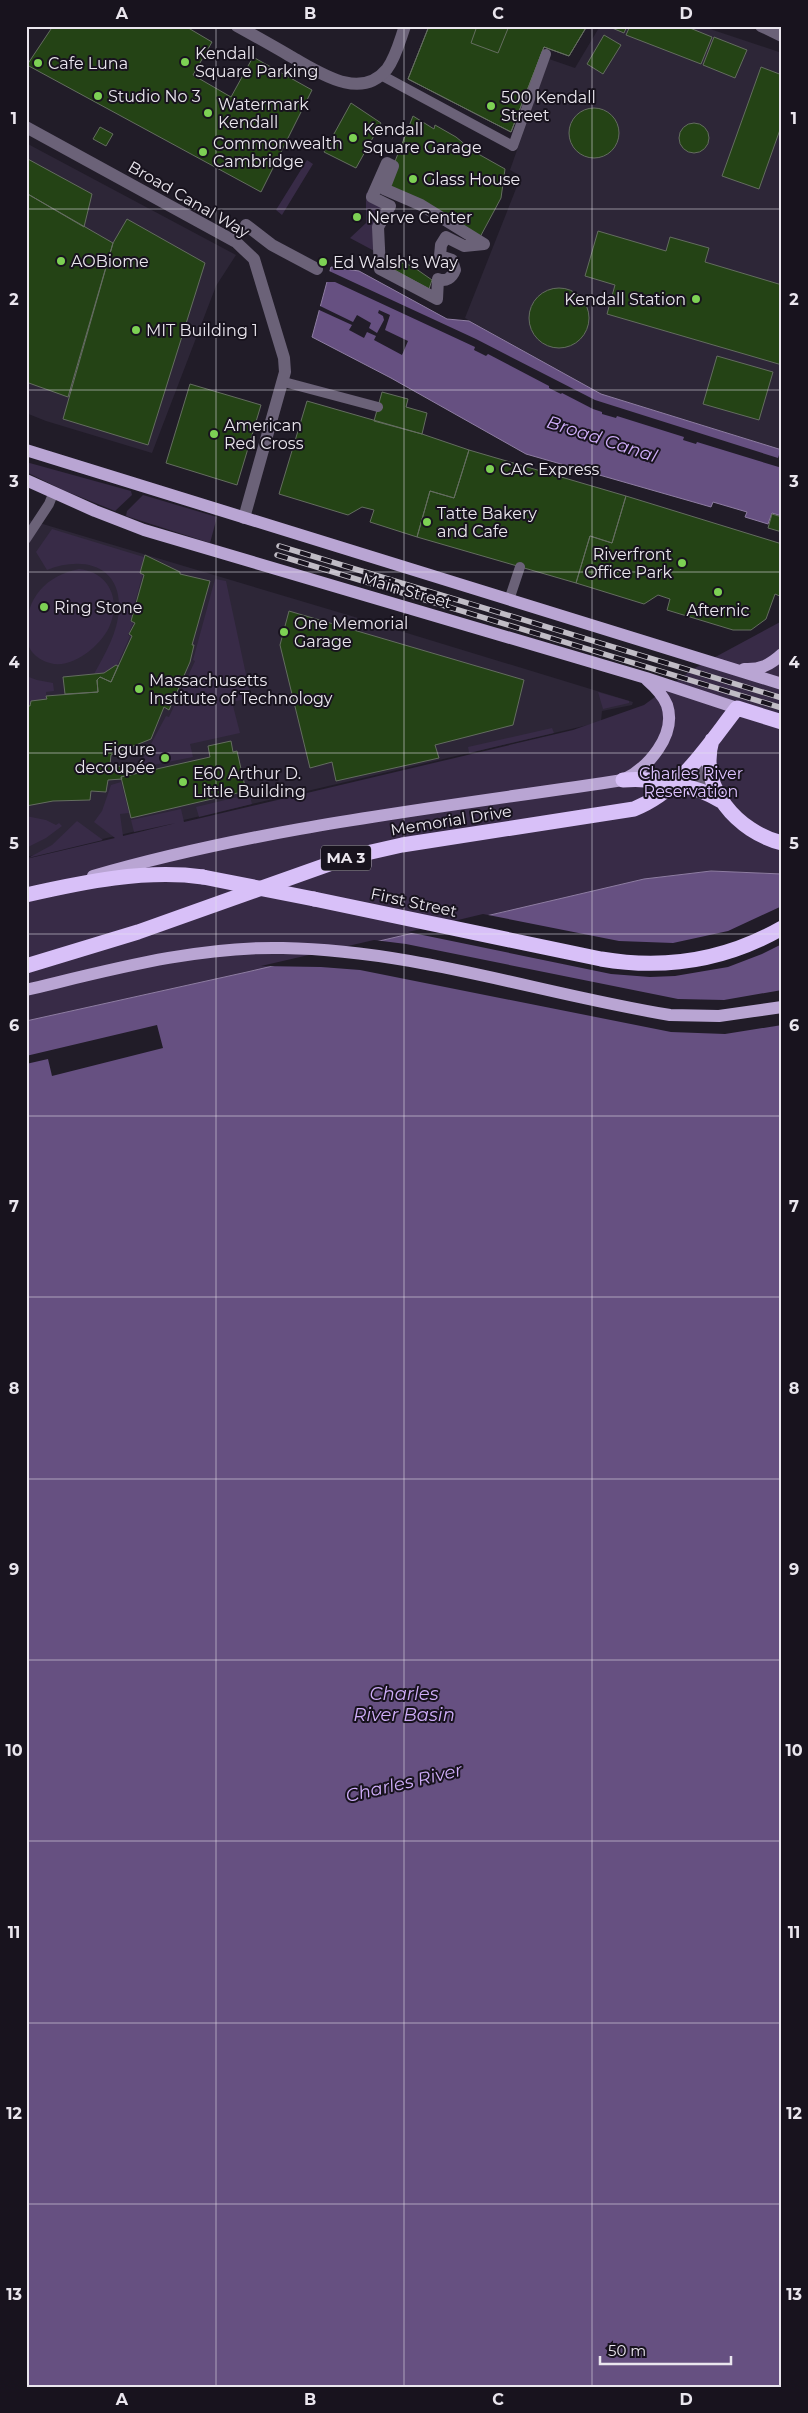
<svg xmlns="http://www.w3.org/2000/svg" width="808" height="2413" font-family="Montserrat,sans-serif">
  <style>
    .built { fill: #2d2637 }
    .green { fill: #382b47 }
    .water { fill: #665081; stroke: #8e7da2 }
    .pier { fill: #211c28 }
    .building { fill: #244315; stroke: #646d60 }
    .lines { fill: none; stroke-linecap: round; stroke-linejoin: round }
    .lane { stroke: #6b6278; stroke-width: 10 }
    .street { stroke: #6b6278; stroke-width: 12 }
    .primary { stroke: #b9a5d3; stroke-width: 12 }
    .highway { stroke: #d8c0f8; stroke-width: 15 }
    .rail-casing { stroke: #c0bcc5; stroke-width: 5.5 }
    .rail { stroke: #18131e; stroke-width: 4; stroke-dasharray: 11; stroke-linecap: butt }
    .highway-bridge { stroke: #d8c0f8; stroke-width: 15 }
    .grid { fill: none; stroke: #eae6ee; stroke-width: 1; stroke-opacity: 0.55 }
    .poi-dot { fill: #7dd154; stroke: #18131e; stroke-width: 2 }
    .labels { text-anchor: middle; stroke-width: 4; stroke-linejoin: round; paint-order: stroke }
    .shield { fill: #18131e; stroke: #aba7b0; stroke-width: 1 }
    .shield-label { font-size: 15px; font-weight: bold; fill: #eae6ee }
    .poi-label { font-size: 16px; fill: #eae6ee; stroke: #18131e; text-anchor: start }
    .street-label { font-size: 16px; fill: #eae6ee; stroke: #18131e }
    .park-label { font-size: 16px; fill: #dcc1fe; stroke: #18131e }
    .water-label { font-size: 18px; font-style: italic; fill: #d0aefa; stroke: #18131e }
    .neatline { fill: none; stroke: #eae6ee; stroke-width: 2 }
    .grid-label { font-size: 16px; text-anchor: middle; font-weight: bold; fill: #eae6ee }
  </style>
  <rect width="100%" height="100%" fill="#211c28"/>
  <path class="built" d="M600 26H701L782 53V450L601 394 465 318 521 176 510 170 549 59 575 68Z
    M26 143 236 255 216 286 152 453 46 421 26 413Z
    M26 519 348 615 633 702 632 705 602 711 601 722 26 857Z"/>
  <path class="green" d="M307 160 313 164 282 215 276 210Z
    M366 193 390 206 378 227 380 254 350 238 366 223Z
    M26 462 131 491 132 495 115 511 63 490 26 472Z
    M143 495 217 517 210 543 126 516 127 511Z
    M52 529 147 558 130 621 133 623 128 635 130 636 112 677 105 674H94C105 654 118 632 119 609 121 564 81 556 47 570L36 552Z
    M79 569C108 572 121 598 110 625 103 644 72 670 50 663 35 659 26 648 26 633 26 598 45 576 79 569Z
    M215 579 226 581 251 698 232 702 240 733 190 744 193 757 138 768 166 716 169 717 195 661 193 660Z
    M782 621V874L711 871 644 879 247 972 26 1021V859L115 838 94 822 102 811 111 785 121 782 129 813 120 814 123 836 176 823 134 832 131 820 181 809 184 822 573 730 644 705 693 669Z
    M26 676 37 680 53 683 54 691 46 692V700L26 705Z
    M598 692 629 701V703L603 709Z
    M552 728 554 733 469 753 468 747Z
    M245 784 247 785 252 804 199 817 196 807 246 795Z
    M26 816 46 820 56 825 59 823 62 826 46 838 26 848Z
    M77 821 103 840 28 858 52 845Z"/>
  <path class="water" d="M331 267 359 271 447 319 469 321 601 394 782 450V516L772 513 768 524 745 517 747 512 713 502 711 507 526 454 391 378 312 337Z
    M711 871 782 874V2387H26V1021L247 972 644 879Z"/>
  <path class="pier" d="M327 270 476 339 595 400 778 458 779 455 782 456V468L697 442 696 444 683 440 684 437 617 416 616 418 602 414V412L593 409 562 393 561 394 549 388V386L488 354 486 356 474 350 475 347 335 282H324Z
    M318 305 353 322 357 315 371 323 369 328 377 333 384 320 383 316 378 313 379 310 390 315 385 330 408 341 402 355 374 340 376 336 367 332 364 338 349 330 352 325 317 309Z
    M782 906V944L762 954 728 967 675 976 650 977 611 974 408 932 483 914 619 941 673 943 728 931Z
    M374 940 406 944 678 999 724 1000 782 990V1025L725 1034 671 1032 360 970 321 967 261 966Z
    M157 1025 163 1048 52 1076 48 1059 26 1064V1056Z"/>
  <path class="building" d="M53 26H185L212 42 193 75 231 97 253 57 312 90 261 192 27 65Z
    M429 26H477L471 43 498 53 509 26H587L569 56 544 47 511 132 408 79Z
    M429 26H587L569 56 544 47 511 132 408 79Z
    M613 26H627L624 33 612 28Z
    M630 26H685L712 37 701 64 626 35Z
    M604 35 621 45 603 74 587 64Z
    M714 37 747 50 735 78 703 65Z
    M761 67 782 75V124L759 189 722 176Z
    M351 103 381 123 356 168 324 152Z
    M569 133a25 25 0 1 1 50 0a25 25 0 1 1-50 0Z
    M413 116 434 129 435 125 456 137 473 151 505 169 501 198 479 239 384 189Z
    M679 138a15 15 0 1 1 30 0a15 15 0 1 1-30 0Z
    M100 127 113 134 106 146 93 139Z
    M26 158 92 194 84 227 26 193Z
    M26 193 113 243 68 397 26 382Z
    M127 219 205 263 148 445 63 419 113 243Z
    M598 231 666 251 670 237 709 248 705 262 782 285V365L607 314 615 285 585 276Z
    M396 261 412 266 432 280 429 289 393 269Z
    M529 318a30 30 0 1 1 60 0a30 30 0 1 1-60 0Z
    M717 356 773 372 759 420 703 404Z
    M190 384 261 405 237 485 166 463Z
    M382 392 408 399 406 407 427 413 422 434 374 421Z
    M307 401 422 434 469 450 454 498 430 491 417 537 370 522 374 510 362 507 348 515 279 494Z
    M469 450 626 496 612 543 590 536 576 583 417 537 430 491 454 498Z
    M626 496 782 544V597L775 594 766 619 751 630H733L667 610 670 599 658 595 644 604 576 583 590 536 612 543Z
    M772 514 782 517V532L768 528Z
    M145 555 180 572V574L210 581 192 645H194L190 662 169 710 164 707 151 739 111 755 110 765 132 768 133 774 121 777 122 779 108 780 106 792 91 791 90 800 53 801 26 806V706H30L31 701 47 699 46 696 98 692 97 680 100 677 111 682 132 636 129 634 135 623 131 621 144 575 140 573Z
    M289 611 524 680 513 725 435 745 439 758 336 781 332 762 310 768 280 645Z
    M116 665 118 666 111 682 100 677 97 680 98 692 65 694 63 677 104 673Z
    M231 741 233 752 237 751 246 791 131 818 121 777 210 757 208 746Z"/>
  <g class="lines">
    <path class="lane" d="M381 75 513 146 546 54
      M284 382 378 407
      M26 539 49 504 53 494
      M509 600 520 567"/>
    <path class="street" d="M237 26C255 36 273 46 290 56 319 72 360 102 387 69 396 57 400 40 405 26
      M761 26 782 36
      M26 127 236 242 254 259 284 358 285 372 244 518
      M387 163 393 166 384 189 421 205 484 244 464 246 446 237 441 245 440 256 452 260 455 270C452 278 446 282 438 279L437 299 380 269 378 227 390 206 372 197Z
      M246 225 272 245 317 269
      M700 764 706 788 686 782Z"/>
    <path class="primary" d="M26 450 782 684
      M26 480 95 511 144 530 646 678 737 708
      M744 669C760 670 770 665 782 654
      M93 876C265 826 446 807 623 780 648 768 677 735 667 705 663 695 655 687 647 680
      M26 990C110 970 196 946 283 948 415 950 541 994 670 1015L719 1016 782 1007"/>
    <path class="highway" d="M712 740C698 788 738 832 782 843
      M623 780C655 778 694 784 721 801
      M26 895C83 882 145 869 203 877
      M314 899 601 959C665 970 726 960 782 928
      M26 966 138 932 349 857 402 845 634 809C680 791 708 745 737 708L782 722"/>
    <g class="rail-casing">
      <path id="rail" d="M279 546 782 698
        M277 555 782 708"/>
    </g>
    <use href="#rail" class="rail"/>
    <path class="highway-bridge" d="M203 877 314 899"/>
  </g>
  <path class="grid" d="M216 26V2387M404 26V2387M592 26V2387M26 209H782M26 390H782M26 572H782M26 753H782M26 934H782M26 1116H782M26 1297H782M26 1479H782M26 1660H782M26 1841H782M26 2023H782M26 2204H782"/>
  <g class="poi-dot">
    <circle cx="185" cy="62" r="5"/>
    <circle cx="38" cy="63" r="5"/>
    <circle cx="98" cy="96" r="5"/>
    <circle cx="491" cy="106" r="5"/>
    <circle cx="208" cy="113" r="5"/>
    <circle cx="353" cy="138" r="5"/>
    <circle cx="203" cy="152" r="5"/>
    <circle cx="413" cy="179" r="5"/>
    <circle cx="357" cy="217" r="5"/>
    <circle cx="61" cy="261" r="5"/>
    <circle cx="323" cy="262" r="5"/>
    <circle cx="696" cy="299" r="5"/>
    <circle cx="136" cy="330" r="5"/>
    <circle cx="214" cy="434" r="5"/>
    <circle cx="490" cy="469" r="5"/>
    <circle cx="427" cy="522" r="5"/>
    <circle cx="682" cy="563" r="5"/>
    <circle cx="718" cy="592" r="5"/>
    <circle cx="44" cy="607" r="5"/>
    <circle cx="284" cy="632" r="5"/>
    <circle cx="139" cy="689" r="5"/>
    <circle cx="165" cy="758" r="5"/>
    <circle cx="183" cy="782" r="5"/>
  </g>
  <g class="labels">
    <rect class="shield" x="321" y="845.5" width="50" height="25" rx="4"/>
    <g class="shield-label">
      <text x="346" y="863">MA 3</text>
    </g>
    <g class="poi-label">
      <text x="195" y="59">Kendall<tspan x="195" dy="18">Square Parking</tspan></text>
      <text x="48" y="69">Cafe Luna</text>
      <text x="108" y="102">Studio No 3</text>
      <text x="501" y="103">500 Kendall<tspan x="501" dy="18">Street</tspan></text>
      <text x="218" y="110">Watermark<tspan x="218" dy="18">Kendall</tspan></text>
      <text x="363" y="135">Kendall<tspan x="363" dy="18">Square Garage</tspan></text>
      <text x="213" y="149">Commonwealth<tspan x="213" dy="18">Cambridge</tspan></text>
      <text x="423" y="185">Glass House</text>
      <text x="367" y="223">Nerve Center</text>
      <text x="71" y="267">AOBiome</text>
      <text x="333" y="268">Ed Walsh's Way</text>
      <text x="686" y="305" text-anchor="end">Kendall Station</text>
      <text x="146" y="336">MIT Building 1</text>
      <text x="224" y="431">American<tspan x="224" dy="18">Red Cross</tspan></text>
      <text x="500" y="475">CAC Express</text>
      <text x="437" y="519">Tatte Bakery<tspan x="437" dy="18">and Cafe</tspan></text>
      <text x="672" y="560" text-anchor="end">Riverfront<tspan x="672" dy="18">Office Park</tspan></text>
      <text x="54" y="613">Ring Stone</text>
      <text x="718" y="616" text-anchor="middle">Afternic</text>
      <text x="294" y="629">One Memorial<tspan x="294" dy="18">Garage</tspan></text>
      <text x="149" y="686">Massachusetts<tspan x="149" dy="18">Institute of Technology</tspan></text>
      <text x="155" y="755" text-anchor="end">Figure<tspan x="155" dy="18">decoupée</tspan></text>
      <text x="193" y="779">E60 Arthur D.<tspan x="193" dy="18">Little Building</tspan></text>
    </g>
    <g class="street-label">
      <text transform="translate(189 199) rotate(30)" y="6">Broad Canal Way</text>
      <text transform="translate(407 590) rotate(16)" y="6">Main Street</text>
      <text transform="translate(451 820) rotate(-9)" y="6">Memorial Drive</text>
      <text transform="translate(414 902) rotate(12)" y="6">First Street</text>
    </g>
    <g class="park-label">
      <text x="691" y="779">Charles River<tspan x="691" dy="18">Reservation</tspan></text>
    </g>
    <g class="water-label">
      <text transform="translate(602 439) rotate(18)" y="6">Broad Canal</text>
      <text x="404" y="1700">Charles<tspan x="404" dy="21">River Basin</tspan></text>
      <text transform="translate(404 1783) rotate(-13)" y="6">Charles River</text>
    </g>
  </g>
  <rect width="808" height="2413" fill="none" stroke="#18131e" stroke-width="55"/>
  <path d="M600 2356v8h131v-8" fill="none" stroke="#eae6ee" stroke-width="2.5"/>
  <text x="608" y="2356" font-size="15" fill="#eae6ee" stroke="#18131e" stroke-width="4" paint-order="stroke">50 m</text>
  <rect x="28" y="28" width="752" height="2358" class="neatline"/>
  <g class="grid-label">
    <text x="122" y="19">A</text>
    <text x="310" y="19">B</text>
    <text x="498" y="19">C</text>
    <text x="686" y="19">D</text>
    <text x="14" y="124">1</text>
    <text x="794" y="124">1</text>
    <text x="14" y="305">2</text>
    <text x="794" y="305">2</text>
    <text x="14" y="487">3</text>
    <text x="794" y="487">3</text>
    <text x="14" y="668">4</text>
    <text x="794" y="668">4</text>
    <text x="14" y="849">5</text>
    <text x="794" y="849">5</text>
    <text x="14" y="1031">6</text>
    <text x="794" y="1031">6</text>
    <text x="14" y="1212">7</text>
    <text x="794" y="1212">7</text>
    <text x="14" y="1394">8</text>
    <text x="794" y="1394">8</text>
    <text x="14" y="1575">9</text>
    <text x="794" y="1575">9</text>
    <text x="14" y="1756">10</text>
    <text x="794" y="1756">10</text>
    <text x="14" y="1938">11</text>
    <text x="794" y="1938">11</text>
    <text x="14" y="2119">12</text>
    <text x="794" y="2119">12</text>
    <text x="14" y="2300">13</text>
    <text x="794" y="2300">13</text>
    <text x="122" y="2405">A</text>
    <text x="310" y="2405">B</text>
    <text x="498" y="2405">C</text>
    <text x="686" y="2405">D</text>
  </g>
</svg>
